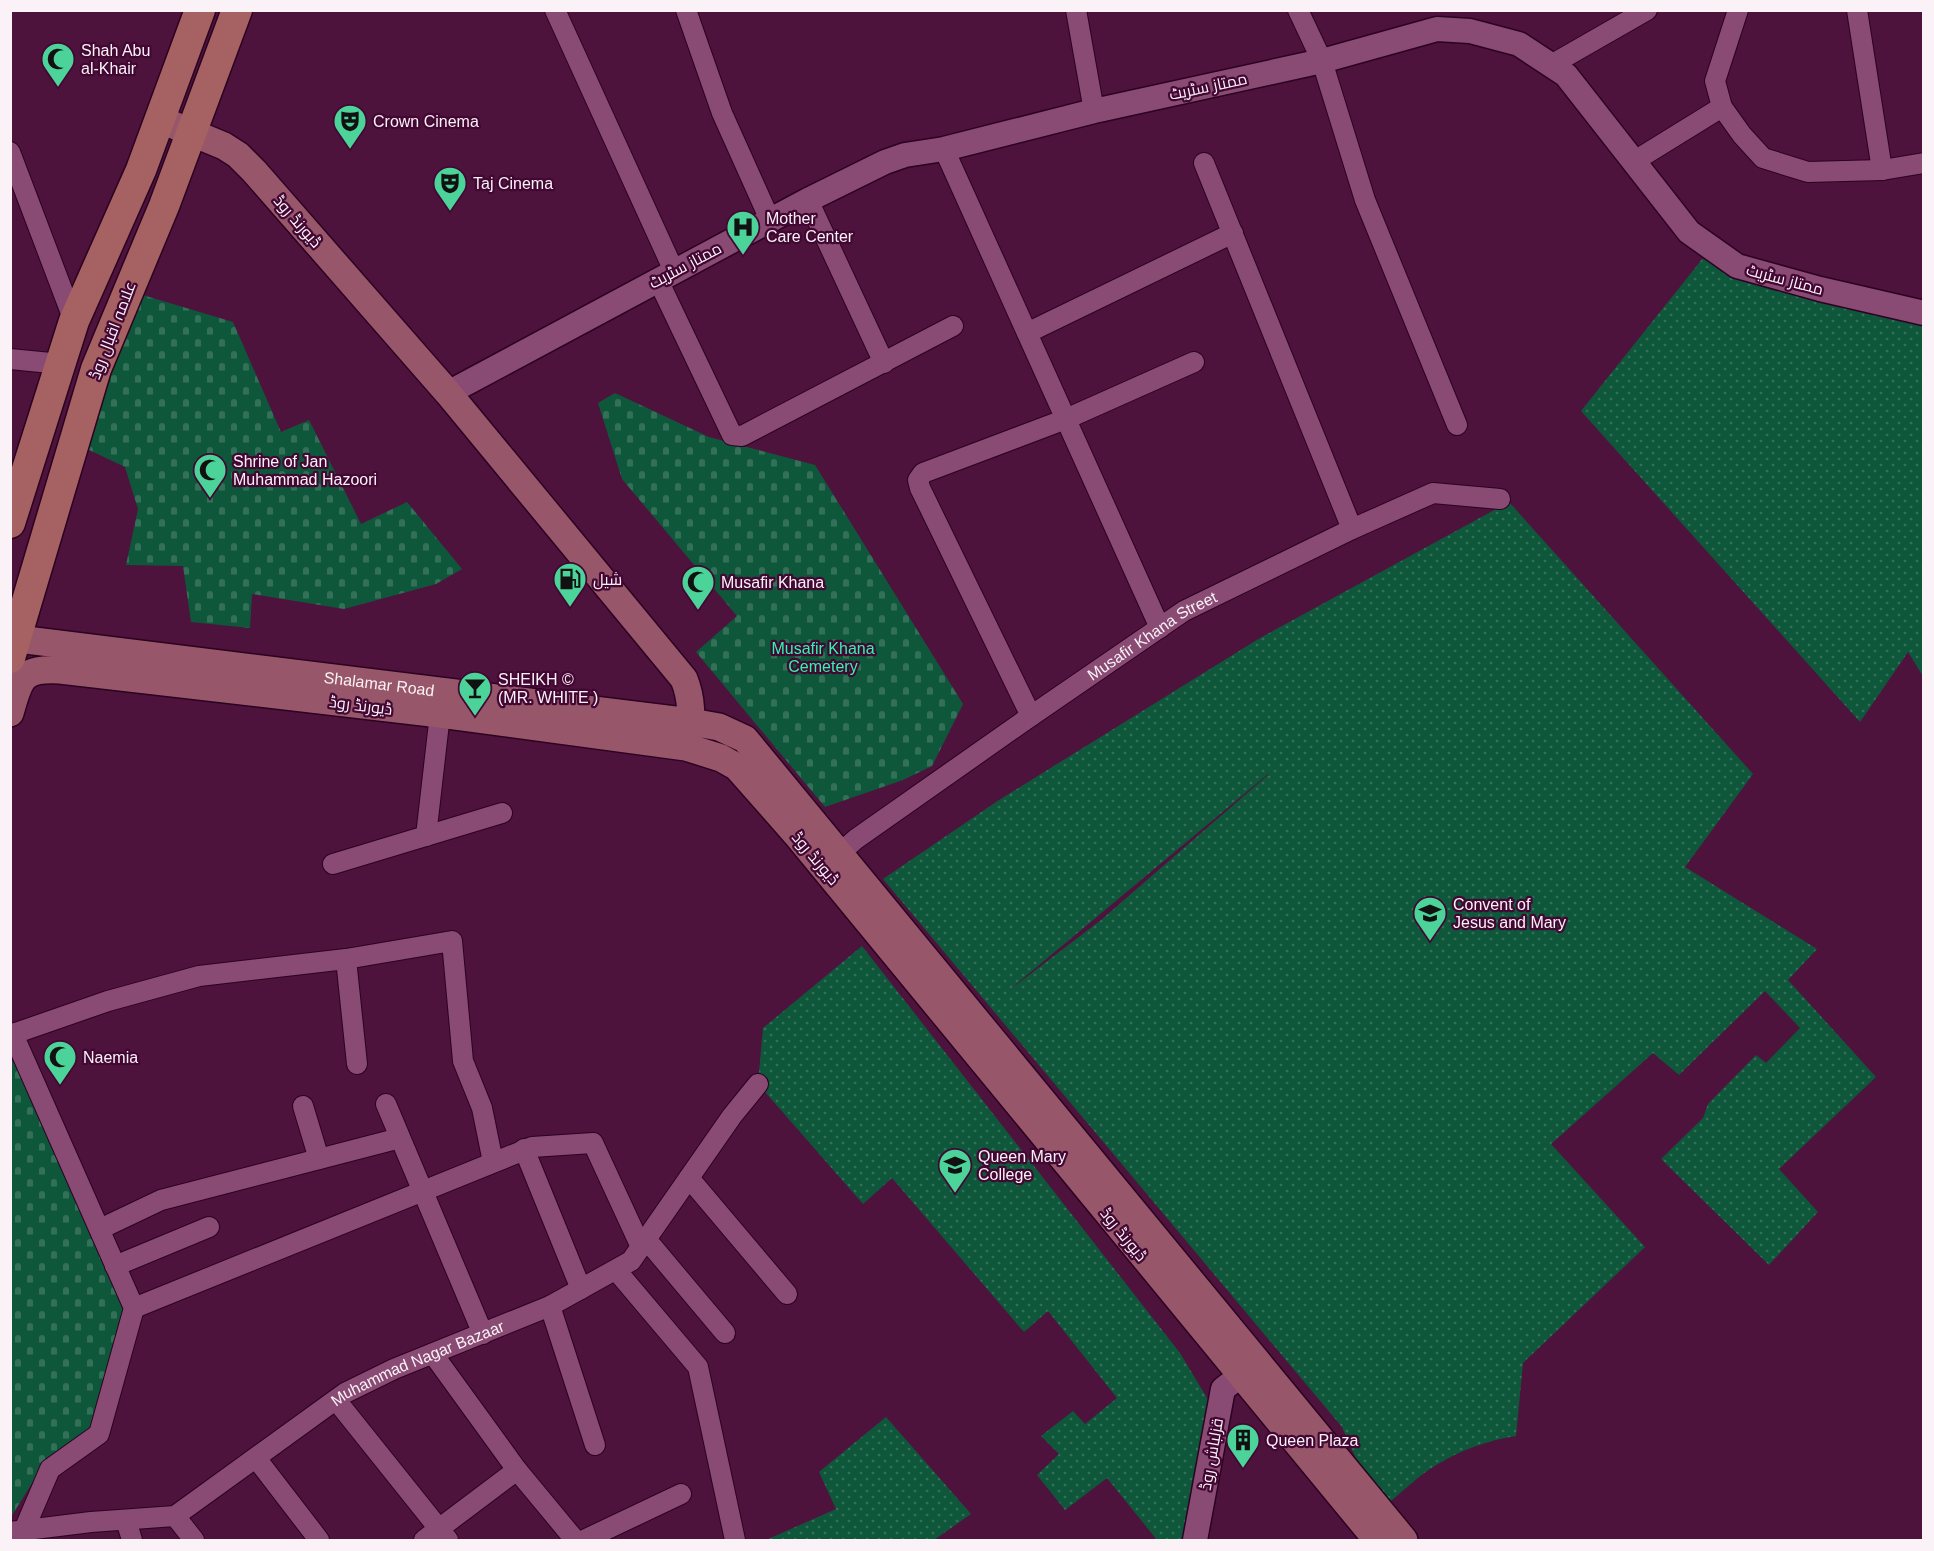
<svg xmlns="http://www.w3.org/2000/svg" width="1934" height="1551" font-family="Helvetica,Cairo,sans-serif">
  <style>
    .grass { fill: url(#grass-dots); fill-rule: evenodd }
    .cemetery { fill: url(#cemetery-stones) }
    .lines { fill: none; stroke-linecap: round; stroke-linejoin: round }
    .minor-casing { stroke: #2c0221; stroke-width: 22 }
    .tertiary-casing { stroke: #2c0221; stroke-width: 27 }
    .secondary-casing { stroke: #2c0221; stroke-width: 30 }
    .primary-casing { stroke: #2c0221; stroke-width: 33 }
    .minor { stroke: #894a73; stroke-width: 20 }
    .tertiary { stroke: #894a73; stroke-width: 24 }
    .secondary { stroke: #97566a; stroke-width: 27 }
    .primary { stroke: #a66262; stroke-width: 30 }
    .labels { text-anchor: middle; stroke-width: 4.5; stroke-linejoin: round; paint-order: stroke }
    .poi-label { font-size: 16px; fill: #faf2f7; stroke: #420732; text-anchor: start }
    .street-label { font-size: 16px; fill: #faf2f7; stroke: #420732 }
    .park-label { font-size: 16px; fill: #30f6ad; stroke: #420732 }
  </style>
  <defs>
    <pattern id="grass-dots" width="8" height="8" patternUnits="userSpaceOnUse" patternTransform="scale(1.5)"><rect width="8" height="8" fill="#0e573b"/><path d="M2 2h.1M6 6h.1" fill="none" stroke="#327058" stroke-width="1.8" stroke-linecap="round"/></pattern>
    <pattern id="cemetery-stones" width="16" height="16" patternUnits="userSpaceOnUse" patternTransform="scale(1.5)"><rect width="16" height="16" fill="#0e573b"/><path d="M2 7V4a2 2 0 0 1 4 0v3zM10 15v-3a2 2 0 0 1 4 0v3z" fill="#327058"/></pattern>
  </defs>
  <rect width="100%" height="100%" fill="#4e133c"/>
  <path class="grass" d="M1711 248 1923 312V676L1908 652 1860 722 1581 411Z
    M1509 502 1753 774 1685 867 1817 949 1788 980 1876 1077 1779 1169 1818 1212 1769 1265 1661 1159 1703 1118 1708 1104 1756 1055 1766 1063 1800 1028 1765 991 1679 1075 1653 1053 1551 1144 1645 1247 1523 1363 1516 1436C1489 1440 1461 1450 1438 1464 1417 1476 1398 1496 1379 1511L1342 1427 883 879 999 800 1260 638ZM1269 774 1101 920 1008 991 1268 774Z
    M862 946 1180 1353 1219 1418 1196 1538 1157 1540 1107 1478 1065 1510 1037 1475 1059 1454 1041 1436 1073 1411 1085 1424 1117 1398 1048 1311 1024 1332 892 1178 863 1204 758 1084 763 1028Z
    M886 1417 971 1514 934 1540H766L836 1509 819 1472Z"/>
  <path class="cemetery" d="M136 293 233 322 281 432 309 420 361 524 407 502 462 569 436 584 344 609 252 594 250 628 191 622 183 566 126 565 138 509 125 467 85 448Z
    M615 393 709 437 815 465 963 704 932 766 903 780 825 807 696 652 737 616 622 479 598 403Z
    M10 1059 21 1070 125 1312 96 1424 44 1464 11 1517Z"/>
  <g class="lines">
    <g class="minor-casing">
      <g id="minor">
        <path d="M555 10 674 271"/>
        <path d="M686 10 722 113 770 220"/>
        <path d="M1076 10 1094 111"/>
        <path d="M1298 10 1322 61 1365 200 1457 425"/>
        <path d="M1738 10 1715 81 1722 107 1742 135 1763 158 1808 172 1882 170 1924 163"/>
        <path d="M1857 10 1882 170"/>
        <path d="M1551 65 1647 10"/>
        <path d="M944 149 1160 628"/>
        <path d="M10 152 74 321"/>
        <path d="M1633 162 1722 107"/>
        <path d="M1204 163 1352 529"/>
        <path d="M808 200 884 363"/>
        <path d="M658 280 732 435 742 436 953 326"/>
        <path d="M1027 333 1233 233"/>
        <path d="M10 359 61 364"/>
        <path d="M1031 716 920 488 918 480 923 473 1066 419 1194 362"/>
        <path d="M426 836 440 714"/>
        <path id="s1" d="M839 854 856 839 1031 716 1184 611 1352 529 1433 493 1500 499"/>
        <path d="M333 864 502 813"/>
        <path d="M346 959 357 1064"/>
        <path d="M10 1033 13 1034 134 1308 99 1434 50 1469 24 1530 23 1540"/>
        <path d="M13 1034 108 1001 199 976 346 959 452 941 463 1061 482 1108 493 1162"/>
        <path d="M386 1104 483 1334"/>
        <path d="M303 1106 319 1159"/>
        <path d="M524 1149 581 1289"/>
        <path d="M689 1178 787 1294"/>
        <path d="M100 1229 161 1200 400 1138"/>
        <path d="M646 1239 725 1333"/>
        <path d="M115 1266 209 1227"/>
        <path d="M616 1270 698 1367 735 1540"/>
        <path d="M550 1306 595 1445"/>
        <path d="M134 1308 532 1147 593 1143 641 1247"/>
        <path d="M433 1354 517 1470 575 1540"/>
        <path d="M336 1400 448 1540"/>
        <path d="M256 1458 319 1540"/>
        <path d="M175 1516 194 1540"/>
        <path d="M126 1520 132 1540"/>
        <path id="s2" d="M10 1532 91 1522 175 1516 345 1393 394 1369 550 1306 631 1261 732 1116 758 1084"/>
        <path d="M424 1540 517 1470"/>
        <path d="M584 1540 681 1494"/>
      </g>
    </g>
    <g class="tertiary-casing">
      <path id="tertiary" d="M448 393 808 200 885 162 905 155 944 149 1094 111 1322 61 1437 29 1470 31 1519 44 1566 75 1689 232 1737 266 1820 289 1924 313
        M1195 1540 1223 1389 1240 1376"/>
    </g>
    <g class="secondary-casing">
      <g id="secondary">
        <path d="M159 119 224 146 238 155 254 171 448 393 684 679C692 699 692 717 688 739"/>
        <path id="s3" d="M10 638 691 722 719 727 745 739 1404 1540"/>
        <path d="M10 713C20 678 21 668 60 670L440 714 686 747 721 758 737 767 796 834 1377 1540"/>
      </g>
    </g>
    <g class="primary-casing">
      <path id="primary" d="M10 523 74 321 141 170 200 10
        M10 658 96 369 164 206 237 10"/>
    </g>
    <use href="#minor" class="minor"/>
    <use href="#tertiary" class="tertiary"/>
    <use href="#secondary" class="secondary"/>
    <use href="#primary" class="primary"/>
  </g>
  <defs>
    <g id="mosque-pin" transform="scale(1.725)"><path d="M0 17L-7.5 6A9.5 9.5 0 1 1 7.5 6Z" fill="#4cd39a" stroke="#420732"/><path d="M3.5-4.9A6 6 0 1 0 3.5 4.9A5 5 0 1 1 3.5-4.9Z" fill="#111"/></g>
    <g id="theatre-pin" transform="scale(1.725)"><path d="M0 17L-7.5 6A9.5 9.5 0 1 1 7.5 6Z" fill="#4cd39a" stroke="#420732"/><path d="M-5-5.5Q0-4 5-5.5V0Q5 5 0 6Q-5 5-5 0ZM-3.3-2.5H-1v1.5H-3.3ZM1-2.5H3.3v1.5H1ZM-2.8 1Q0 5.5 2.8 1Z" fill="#111"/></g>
    <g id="hospital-pin" transform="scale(1.725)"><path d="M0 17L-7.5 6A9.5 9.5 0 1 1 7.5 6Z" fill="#4cd39a" stroke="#420732"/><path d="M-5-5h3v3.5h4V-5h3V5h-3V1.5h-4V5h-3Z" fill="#111"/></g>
    <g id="fuel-pin" transform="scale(1.725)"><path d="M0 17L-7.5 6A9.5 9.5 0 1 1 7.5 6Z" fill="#4cd39a" stroke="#420732"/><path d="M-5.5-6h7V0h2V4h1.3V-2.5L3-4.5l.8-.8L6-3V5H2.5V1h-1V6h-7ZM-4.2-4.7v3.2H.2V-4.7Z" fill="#111"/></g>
    <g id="bar-pin" transform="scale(1.725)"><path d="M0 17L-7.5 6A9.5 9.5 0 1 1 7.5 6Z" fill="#4cd39a" stroke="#420732"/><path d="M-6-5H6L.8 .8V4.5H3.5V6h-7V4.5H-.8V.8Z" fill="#111"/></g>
    <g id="school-pin" transform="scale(1.725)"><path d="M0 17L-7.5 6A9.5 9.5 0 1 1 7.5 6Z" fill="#4cd39a" stroke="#420732"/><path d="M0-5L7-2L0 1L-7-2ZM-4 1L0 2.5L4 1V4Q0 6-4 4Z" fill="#111"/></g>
    <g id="university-pin" transform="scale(1.725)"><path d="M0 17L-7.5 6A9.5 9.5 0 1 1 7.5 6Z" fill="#4cd39a" stroke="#420732"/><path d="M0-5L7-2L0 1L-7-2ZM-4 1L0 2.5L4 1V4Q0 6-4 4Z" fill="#111"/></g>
    <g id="building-pin" transform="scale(1.725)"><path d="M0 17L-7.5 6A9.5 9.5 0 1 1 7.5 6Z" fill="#4cd39a" stroke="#420732"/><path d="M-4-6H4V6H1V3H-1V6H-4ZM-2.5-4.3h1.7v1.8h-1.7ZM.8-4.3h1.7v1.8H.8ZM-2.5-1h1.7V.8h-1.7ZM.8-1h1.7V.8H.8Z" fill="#111"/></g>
  </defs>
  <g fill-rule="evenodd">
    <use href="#mosque-pin" x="58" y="59"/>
    <use href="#theatre-pin" x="350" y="121"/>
    <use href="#theatre-pin" x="450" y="183"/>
    <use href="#hospital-pin" x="743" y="227"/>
    <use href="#mosque-pin" x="210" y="470"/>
    <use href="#fuel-pin" x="570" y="579"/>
    <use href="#mosque-pin" x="698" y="582"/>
    <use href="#bar-pin" x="475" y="688"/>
    <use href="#school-pin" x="1430" y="913"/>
    <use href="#mosque-pin" x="60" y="1057"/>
    <use href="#university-pin" x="955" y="1165"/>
    <use href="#building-pin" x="1243" y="1440"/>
  </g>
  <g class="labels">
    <g class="poi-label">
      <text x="81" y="56">Shah Abu<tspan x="81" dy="18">al-Khair</tspan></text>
      <text x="373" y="127">Crown Cinema</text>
      <text x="473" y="189">Taj Cinema</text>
      <text x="766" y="224">Mother<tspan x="766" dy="18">Care Center</tspan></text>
      <text x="233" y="467">Shrine of Jan<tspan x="233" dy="18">Muhammad Hazoori</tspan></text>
      <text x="593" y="585">شیل</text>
      <text x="721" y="588">Musafir Khana</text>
      <text x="498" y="685">SHEIKH ©<tspan x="498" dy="18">(MR. WHITE )</tspan></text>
      <text x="1453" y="910">Convent of<tspan x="1453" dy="18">Jesus and Mary</tspan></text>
      <text x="83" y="1063">Naemia</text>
      <text x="978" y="1162">Queen Mary<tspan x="978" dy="18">College</tspan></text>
      <text x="1266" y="1446">Queen Plaza</text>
    </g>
    <g class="street-label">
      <text transform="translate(1208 86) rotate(-12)" y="6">ممتاز سٹریٹ</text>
      <text transform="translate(298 221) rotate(49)" y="6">ڈیورنڈ روڈ</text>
      <text transform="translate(685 265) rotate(-28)" y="6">ممتاز سٹریٹ</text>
      <text transform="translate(1785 279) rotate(15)" y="6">ممتاز سٹریٹ</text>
      <text transform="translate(112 330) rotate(-69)" y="6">علامہ اقبال روڈ</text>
      <text dy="6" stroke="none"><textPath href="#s1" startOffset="382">Musafir Khana Street</textPath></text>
      <text dy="6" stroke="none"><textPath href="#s3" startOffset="372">Shalamar Road</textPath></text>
      <text transform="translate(361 705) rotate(7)" y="6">ڈیورنڈ روڈ</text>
      <text transform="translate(816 858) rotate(50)" y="6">ڈیورنڈ روڈ</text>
      <text transform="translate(1124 1234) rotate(51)" y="6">ڈیورنڈ روڈ</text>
      <text dy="6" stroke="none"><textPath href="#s2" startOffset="454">Muhammad Nagar Bazaar</textPath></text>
      <text transform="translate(1211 1454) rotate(-80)" y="6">قزلباش روڈ</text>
    </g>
    <g class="park-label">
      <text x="823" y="654">Musafir Khana<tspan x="823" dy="18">Cemetery</tspan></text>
    </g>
  </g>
  <rect width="1934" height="1551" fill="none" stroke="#faf2f7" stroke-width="24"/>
</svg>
